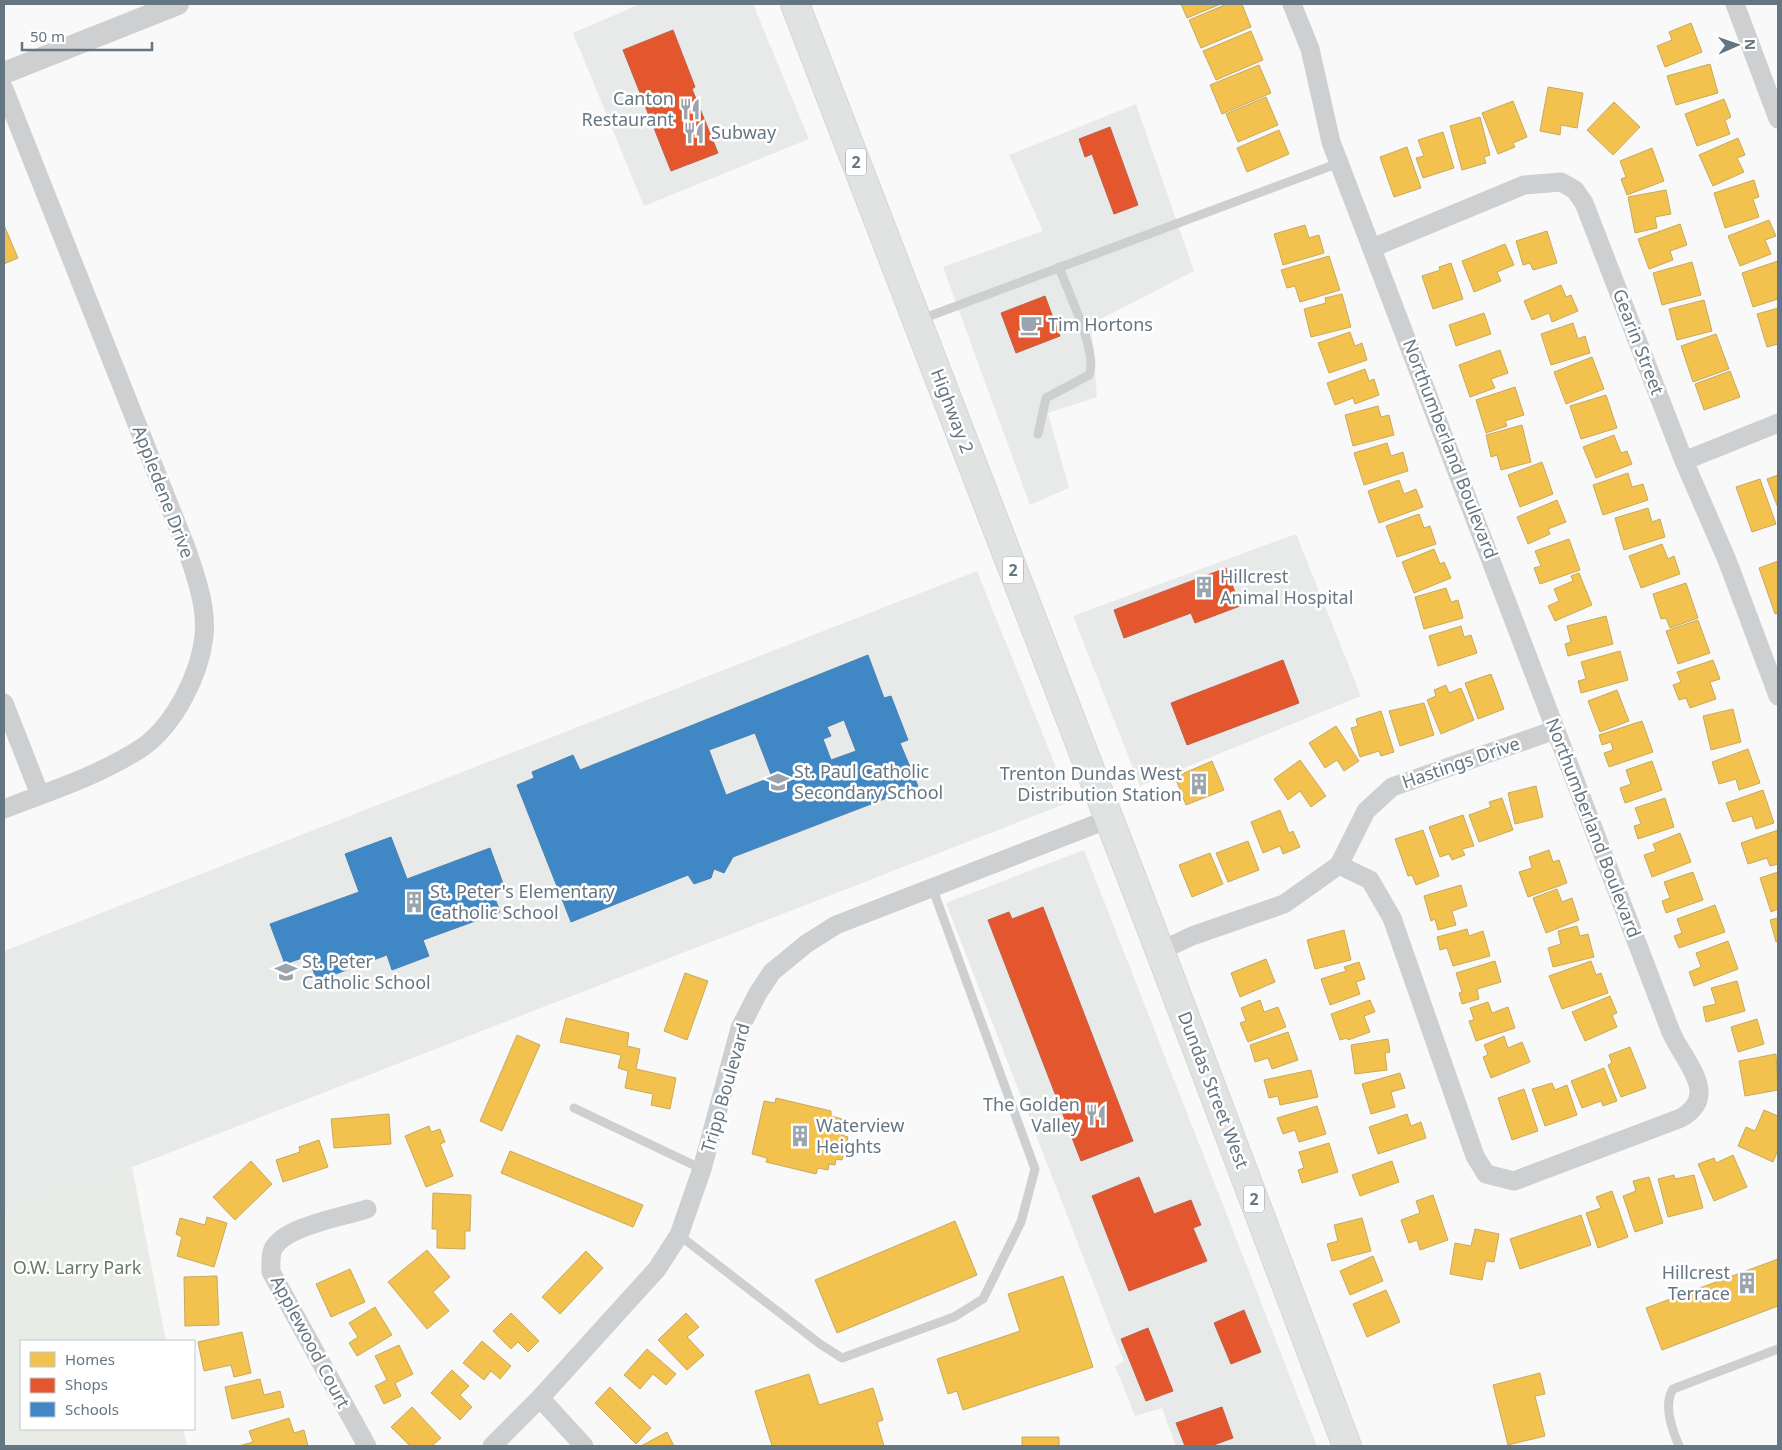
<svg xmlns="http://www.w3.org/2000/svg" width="1782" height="1450" font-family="'Noto Sans',sans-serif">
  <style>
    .built { fill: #e8e9e9 }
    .green { fill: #e8ebe6 }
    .homes { fill: #f2c14e; stroke: #c8aa5e }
    .shops { fill: #e4572e; stroke: #be6048 }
    .schools { fill: #3f88c5; stroke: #4a83b1; fill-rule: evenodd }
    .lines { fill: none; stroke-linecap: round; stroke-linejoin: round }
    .primary-casing { stroke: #d5d6d7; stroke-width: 30 }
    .service { stroke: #cecfd0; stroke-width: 9 }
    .minor { stroke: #cecfd0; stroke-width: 19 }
    .tertiary { stroke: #cecfd0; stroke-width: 22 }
    .primary { stroke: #e1e2e2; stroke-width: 28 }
    .labels { text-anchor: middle; stroke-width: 5; stroke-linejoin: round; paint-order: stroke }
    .shield { fill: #fff; stroke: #939fa8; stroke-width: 1 }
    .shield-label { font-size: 16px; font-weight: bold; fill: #657683 }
    .poi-label { font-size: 18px; fill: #657683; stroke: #fff; text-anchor: start }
    .street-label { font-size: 18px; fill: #657683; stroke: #fff }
    .park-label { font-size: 18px; fill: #687a64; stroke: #fff }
  </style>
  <rect width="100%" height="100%" fill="#f9f9f9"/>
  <path class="built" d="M640 4H753L809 139 644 206 573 33Z
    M1136 104 1194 271 1091 324 1097 397 1048 413 1069 488 1030 505 943 267 1043 231 1009 155Z
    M1296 534 1361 696 1140 786 1073 616Z
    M977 571 1070 802 4 1217V951Z
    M1084 850 1252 1279 1317 1446H1176L1162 1408 1135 1416 1115 1366 1124 1362 946 903Z"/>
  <path class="green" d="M132 1167 166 1341H21V1429H183L187 1446H4V1210L64 1189 63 1194Z"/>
  <path class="homes" d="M1181 4H1221L1187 18Z
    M1227 4H1242L1251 27 1201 48 1189 20Z
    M1691 23 1702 52 1665 67 1657 46 1672 40 1669 32Z
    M1251 31 1263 60 1216 80 1203 51Z
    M1710 64 1718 93 1676 105 1667 76Z
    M1259 65 1271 93 1222 114 1210 85Z
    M1548 87 1583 93 1577 128 1561 125 1560 135 1540 131Z
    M1266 97 1278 125 1238 142 1226 114Z
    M1724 99 1731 117 1725 120 1730 134 1697 146 1685 114Z
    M1513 101 1527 137 1513 143 1515 147 1498 154 1482 113Z
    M1614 102 1640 127 1613 155 1587 130Z
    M1480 117 1490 155 1484 157 1486 163 1462 170 1450 126Z
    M1279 130 1289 154 1247 172 1237 148Z
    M1443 132 1454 168 1423 178 1416 158 1424 156 1418 140Z
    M1738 138 1745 155 1737 158 1744 172 1713 186 1699 155Z
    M1407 147 1421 188 1394 197 1380 157Z
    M1652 148 1664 181 1627 195 1621 179 1626 177 1620 161Z
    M1754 180 1759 197 1753 199 1759 217 1725 228 1714 193Z
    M1666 190 1671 214 1655 217 1657 228 1635 233 1628 197Z
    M1769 220 1776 236 1765 240 1771 254 1740 266 1728 236Z
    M1680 224 1687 245 1670 251 1673 260 1649 269 1638 239Z
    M4 225 18 258 4 264Z
    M1305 225 1309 238 1319 235 1324 253 1283 265 1274 234Z
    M1547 231 1557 263 1533 270 1530 263 1523 265 1516 241Z
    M1505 244 1514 265 1497 272 1501 281 1474 292 1462 261Z
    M1329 256 1340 290 1300 302 1295 286 1287 288 1281 270Z
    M1778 261V299L1753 307 1742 273Z
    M1692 262 1701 295 1662 305 1653 273Z
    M1451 263 1463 299 1433 309 1422 276 1440 270 1439 267Z
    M1561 285 1566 297 1571 295 1578 311 1552 322 1549 313 1532 320 1524 301Z
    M1342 294 1351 327 1311 337 1304 309 1326 303 1325 298Z
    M1704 300 1712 331 1677 340 1669 309Z
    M1778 308V344L1767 347 1757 314Z
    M1484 313 1491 334 1456 346 1449 325Z
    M1573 323 1578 339 1585 336 1590 353 1551 365 1541 334Z
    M1350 332 1355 346 1362 343 1367 360 1329 373 1318 343Z
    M1716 334 1729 369 1693 382 1681 346Z
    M1500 350 1508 373 1491 379 1495 388 1470 397 1459 365Z
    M1592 357 1604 389 1566 404 1554 372Z
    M1365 369 1369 381 1374 379 1379 395 1355 404 1353 398 1335 405 1327 383Z
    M1730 371 1740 397 1704 410 1695 384Z
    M1515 387 1524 415 1505 421 1507 426 1486 433 1476 400Z
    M1606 395 1617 428 1581 439 1570 406Z
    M1378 406 1381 417 1389 415 1394 435 1353 446 1345 415Z
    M1522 425 1531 462 1501 470 1497 455 1491 457 1486 435Z
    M1614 435 1621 453 1627 451 1632 464 1596 478 1583 447Z
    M1387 443 1391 456 1403 452 1408 471 1364 485 1354 453Z
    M1542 462 1553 494 1520 507 1508 475Z
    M1628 473 1632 487 1643 484 1648 500 1603 515 1593 485Z
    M1778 475V508L1767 479Z
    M1760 479 1776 524 1752 532 1736 487Z
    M1399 480 1404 494 1416 489 1423 507 1379 523 1368 491Z
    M1557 500 1566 522 1548 529 1550 534 1528 544 1517 517Z
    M1648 508 1652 522 1660 519 1665 537 1624 550 1615 518Z
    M1419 514 1424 528 1430 526 1436 544 1397 557 1386 526Z
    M1569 539 1580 570 1540 584 1534 568 1541 566 1535 551Z
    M1662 544 1668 559 1674 556 1680 574 1641 588 1629 556Z
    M1434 549 1440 564 1444 562 1451 578 1414 593 1402 562Z
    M1778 561V613L1775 614 1759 568Z
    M1579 573 1592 605 1555 621 1548 606 1559 601 1554 589 1573 581 1571 576Z
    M1686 583 1698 618 1670 628 1666 618 1661 619 1653 594Z
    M1446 588 1451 602 1458 600 1463 618 1424 629 1415 597Z
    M1606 616 1613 644 1568 656 1565 644 1571 642 1567 626Z
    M1698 620 1710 653 1678 664 1666 631Z
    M1461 626 1464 637 1471 635 1477 653 1438 666 1429 636Z
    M1620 651 1628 680 1581 693 1578 681 1586 679 1581 662Z
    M1713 660 1720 679 1710 682 1716 699 1690 708 1686 698 1679 700 1673 685 1681 682 1677 672Z
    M1491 674 1504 709 1478 719 1465 683Z
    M1446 685 1449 693 1461 688 1474 720 1441 734 1427 700 1436 696 1434 690Z
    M1617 690 1629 721 1600 732 1588 701Z
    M1424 703 1434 735 1400 746 1389 711Z
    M1733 709 1741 742 1711 750 1703 716Z
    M1381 711 1394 752 1381 756 1379 751 1360 757 1351 728 1358 726 1356 719Z
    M1642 721 1653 752 1609 767 1604 753 1613 750 1611 742 1602 745 1599 735Z
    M1336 726 1359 761 1344 771 1337 760 1325 768 1309 743Z
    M1748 749 1760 783 1739 790 1736 779 1719 784 1712 762Z
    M1300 760 1326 796 1311 807 1300 791 1288 800 1274 779Z
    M1212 761 1224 790 1186 805 1175 777Z
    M1652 761 1662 790 1625 803 1620 788 1631 784 1626 770Z
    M1536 786 1543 817 1515 824 1508 793Z
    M1763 790 1774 823 1756 829 1752 816 1733 822 1726 803Z
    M1502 798 1513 830 1479 842 1469 815 1491 807 1489 802Z
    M1665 798 1674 827 1638 839 1634 826 1641 824 1635 808Z
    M1280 810 1289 833 1293 831 1300 847 1283 854 1280 846 1263 853 1251 822Z
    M1463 815 1474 846 1462 849 1465 855 1452 860 1449 854 1440 857 1429 827Z
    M1423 830 1439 876 1416 885 1412 875 1408 876 1395 839Z
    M1778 830V864L1770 866 1767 858 1748 864 1741 843Z
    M1680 833 1691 862 1652 877 1644 855 1656 851 1653 844Z
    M1248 841 1259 870 1228 882 1216 853Z
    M1549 850 1553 862 1559 860 1567 883 1528 897 1519 872 1532 868 1529 857Z
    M1210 853 1223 884 1192 897 1179 865Z
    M1693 872 1703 900 1666 913 1662 901 1670 898 1664 882Z
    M1778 872V909L1771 912 1760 878Z
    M1461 885 1467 906 1452 911 1456 925 1438 930 1435 919 1431 921 1424 896Z
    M1557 889 1562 902 1572 898 1579 920 1546 933 1533 898Z
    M1715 905 1725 932 1679 948 1674 936 1682 933 1677 919Z
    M1778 918V941L1776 942 1770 920Z
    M1577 926 1580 936 1588 934 1594 957 1553 967 1548 948 1561 944 1558 931Z
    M1467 929 1469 936 1483 931 1490 956 1453 966 1447 948 1440 950 1437 937Z
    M1344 930 1351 960 1315 969 1307 940Z
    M1728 941 1738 969 1694 986 1689 972 1701 967 1696 953Z
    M1266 959 1275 982 1240 997 1231 973Z
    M1495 961 1501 982 1477 989 1479 999 1462 1004 1459 993 1462 992 1456 973Z
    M1591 961 1596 975 1601 973 1608 993 1562 1009 1549 976Z
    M1359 962 1365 979 1356 982 1360 994 1330 1005 1321 979 1346 971 1344 967Z
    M685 973 708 981 687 1040 664 1031Z
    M1737 981 1745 1011 1706 1022 1703 1007 1716 1004 1711 988Z
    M1610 996 1617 1013 1612 1015 1617 1027 1585 1041 1572 1012Z
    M1260 1000 1264 1012 1278 1007 1286 1027 1248 1042 1240 1023 1246 1021 1241 1008Z
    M1370 1000 1375 1012 1364 1016 1370 1032 1348 1040 1347 1038 1340 1040 1331 1014Z
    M1488 1002 1492 1013 1508 1007 1515 1028 1476 1041 1469 1021 1474 1020 1470 1008Z
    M566 1018 629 1033 627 1046 640 1049 636 1069 676 1078 670 1109 651 1105 653 1094 625 1088 628 1071 618 1068 621 1055 560 1042Z
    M1757 1019 1764 1044 1738 1052 1731 1027Z
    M1288 1032 1298 1060 1272 1069 1268 1058 1255 1062 1250 1045Z
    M517 1035 540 1045 502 1131 480 1121Z
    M1504 1036 1508 1048 1522 1042 1530 1062 1491 1078 1483 1057 1488 1055 1484 1045Z
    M1388 1039 1390 1052 1385 1053 1387 1070 1355 1074 1351 1045Z
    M1630 1047 1646 1088 1621 1097 1608 1065 1612 1063 1609 1055Z
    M1776 1054 1778 1090 1745 1096 1739 1061Z
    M1604 1068 1617 1101 1603 1106 1601 1101 1582 1108 1571 1081Z
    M1311 1070 1318 1097 1280 1105 1278 1096 1269 1098 1264 1080Z
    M1400 1073 1405 1088 1391 1092 1395 1107 1371 1114 1362 1084Z
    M1552 1083 1555 1090 1567 1085 1577 1115 1545 1126 1532 1089Z
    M1524 1089 1538 1131 1512 1140 1498 1098Z
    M776 1098 831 1111V1116L842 1119 840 1128 844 1129 842 1135 848 1137 842 1160 836 1159 835 1165 829 1164 828 1170 818 1168 816 1174 766 1162 767 1158 752 1154 764 1101 775 1103Z
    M1317 1106 1326 1134 1299 1142 1295 1130 1283 1134 1277 1118Z
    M1764 1110 1778 1116V1150L1773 1162 1738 1146 1746 1127 1755 1131Z
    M389 1114 391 1144 334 1148 331 1119Z
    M1407 1114 1411 1126 1421 1122 1426 1138 1378 1154 1369 1127Z
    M429 1126 431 1132 440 1129 445 1142 440 1144 453 1176 426 1187 405 1136Z
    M319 1140 328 1167 283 1182 276 1160 300 1152 299 1147Z
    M1329 1143 1338 1172 1302 1183 1298 1170 1304 1168 1299 1152Z
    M510 1151 643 1205 633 1227 501 1173Z
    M1733 1155 1747 1187 1714 1201 1698 1164 1714 1158 1716 1163Z
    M251 1161 272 1184 235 1220 213 1197Z
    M1392 1161 1399 1182 1360 1196 1352 1175Z
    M1674 1175 1675 1179 1694 1175 1703 1208 1668 1217 1658 1179Z
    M1649 1177 1663 1223 1635 1232 1623 1196 1636 1191 1633 1181Z
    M1612 1191 1628 1237 1598 1248 1586 1213 1601 1208 1596 1197Z
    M433 1193 471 1195 470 1231H465V1249L437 1248V1229H432Z
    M1433 1195 1448 1240 1420 1250 1417 1240 1409 1243 1401 1220 1420 1213 1416 1201Z
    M1581 1215 1591 1245 1520 1269 1510 1239Z
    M207 1217 227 1223 214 1267 177 1256 182 1237 176 1234 180 1218 205 1225Z
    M1362 1218 1371 1251 1332 1261 1327 1244 1338 1241 1334 1225Z
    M955 1221 977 1275 837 1333 815 1280Z
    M1475 1229 1499 1234 1494 1262 1486 1261 1482 1280 1450 1274 1455 1243 1471 1246Z
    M427 1250 450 1277 433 1292 449 1311 427 1329 388 1282Z
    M586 1251 603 1268 560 1314 542 1297Z
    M1373 1256 1383 1281 1350 1295 1340 1271Z
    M1778 1259V1306L1662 1350 1646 1308Z
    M350 1269 365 1302 331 1317 316 1284Z
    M217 1276 219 1325 185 1326 184 1277Z
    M1063 1276 1093 1367 963 1410 957 1391 948 1394 937 1359 1020 1331 1008 1294Z
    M1386 1290 1400 1322 1367 1337 1353 1304Z
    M375 1307 392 1335 357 1356 349 1343 358 1337 349 1323Z
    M511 1313 539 1341 528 1352 518 1342 511 1349 493 1331Z
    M686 1313 699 1327 687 1337 704 1355 687 1370 658 1340Z
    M242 1332 251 1373 234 1377 231 1365 204 1371 198 1342Z
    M482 1341 511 1366 500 1379 491 1371 484 1380 463 1363Z
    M399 1345 413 1374 395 1383 401 1396 384 1404 375 1386 387 1380 375 1356Z
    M647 1349 676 1374 666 1385 653 1374 640 1389 624 1375Z
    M452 1370 469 1386 460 1395 472 1407 460 1420 431 1393Z
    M1540 1373 1545 1394 1535 1396 1545 1436 1508 1445 1493 1385Z
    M809 1374 819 1405 873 1388 883 1420 877 1422 884 1446H772L755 1391Z
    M260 1379 264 1395 280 1391 284 1407 232 1419 225 1387Z
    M610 1387 651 1428 636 1444 595 1403Z
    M412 1407 441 1438 432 1446H410L391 1427Z
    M289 1418 294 1433 304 1430 308 1446H239L253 1442 249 1431Z
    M667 1432 674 1446H641Z
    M1022 1437H1059V1446H1022Z"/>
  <path class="shops" d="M673 30 695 87 692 89 718 153 671 171 623 50Z
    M1110 127 1138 205 1114 214 1092 154 1085 157 1079 139Z
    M1045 296 1060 336 1016 353 1001 313Z
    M1226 568 1240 606 1195 623 1191 613 1124 638 1114 610Z
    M1283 660 1299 703 1187 745 1171 703Z
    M1043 907 1133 1141 1081 1161 988 920 1009 912 1012 919Z
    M1139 1177 1154 1214 1191 1200 1201 1225 1193 1228 1207 1261 1129 1291 1092 1196Z
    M1244 1310 1261 1352 1231 1364 1214 1323Z
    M1148 1328 1173 1391 1146 1401 1121 1339Z
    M1222 1407 1233 1438 1211 1446H1185L1176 1423Z"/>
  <path class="schools" d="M868 655 884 698 891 696 908 740 900 743 918 786 733 857 724 873 714 869 711 878 694 884 688 875 571 922 517 785 534 778 532 772 573 755 580 770ZM844 720 856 751 831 760 823 739 831 736 827 727ZM755 733 772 777 726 795 709 750Z
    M391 837 407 879 490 848 504 886 492 890 500 912 423 940 429 956 392 970 387 955 317 981 308 956 285 964 270 924 359 892 345 854Z"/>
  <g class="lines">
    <g class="primary-casing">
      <path id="primary" d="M795 4 1160 951 1347 1446"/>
    </g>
    <path class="service" d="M919 320 1339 163
      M1038 434 1046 398 1089 375C1099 354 1067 290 1059 267
      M574 1108 702 1169
      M679 1235 820 1344 842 1358 954 1317 983 1299 1021 1222 1035 1169 932 887
      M1679 1446C1672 1429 1663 1405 1673 1389L1778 1349"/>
    <path class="minor" d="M1292 4 1310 49 1331 142 1671 1032C1684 1062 1721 1095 1681 1118L1514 1181 1486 1174 1475 1156 1392 918 1370 880 1339 865
      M1735 4 1778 119
      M4 89 187 550C196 577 207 607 204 636 200 674 175 724 143 747 101 775 50 791 4 809
      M1372 248 1524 185 1561 182 1575 190 1584 203 1684 461 1727 560 1778 696
      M1684 461 1778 423
      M4 703 40 795
      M1160 951 1192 936 1284 904 1339 865 1366 811 1392 787 1555 730
      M540 1398 584 1446
      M367 1446 271 1272C271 1265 270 1256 273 1249 285 1226 343 1217 367 1209
      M492 1446 540 1398 657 1269 679 1235 702 1169 740 1028 758 993 772 972 806 944 836 925 1109 819"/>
    <path class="tertiary" d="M4 73 178 4"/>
    <use href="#primary" class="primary"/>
  </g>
  <defs>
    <g id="restaurant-bare" transform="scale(1.725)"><path d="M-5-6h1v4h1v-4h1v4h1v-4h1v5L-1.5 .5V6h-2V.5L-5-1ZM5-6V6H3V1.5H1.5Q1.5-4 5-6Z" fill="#99a4ac" stroke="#fff" stroke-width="2.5" paint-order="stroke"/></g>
    <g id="cafe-bare" transform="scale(1.725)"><path d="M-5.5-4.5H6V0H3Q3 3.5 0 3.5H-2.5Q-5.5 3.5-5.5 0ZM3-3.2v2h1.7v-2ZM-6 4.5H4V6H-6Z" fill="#99a4ac" stroke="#fff" stroke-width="2.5" paint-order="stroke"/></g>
    <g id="building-bare" transform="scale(1.725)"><path d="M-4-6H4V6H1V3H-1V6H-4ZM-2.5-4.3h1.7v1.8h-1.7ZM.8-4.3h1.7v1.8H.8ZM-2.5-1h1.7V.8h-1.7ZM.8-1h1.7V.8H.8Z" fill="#99a4ac" stroke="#fff" stroke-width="2.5" paint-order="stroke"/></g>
    <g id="school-bare" transform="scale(1.725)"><path d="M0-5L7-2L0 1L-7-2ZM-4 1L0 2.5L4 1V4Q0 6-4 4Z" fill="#99a4ac" stroke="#fff" stroke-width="2.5" paint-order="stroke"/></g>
  </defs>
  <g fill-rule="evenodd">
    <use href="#restaurant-bare" x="690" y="109"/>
    <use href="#restaurant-bare" x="694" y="133"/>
    <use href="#cafe-bare" x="1031" y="325"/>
    <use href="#building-bare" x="1204" y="587"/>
    <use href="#school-bare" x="778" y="782"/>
    <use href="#building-bare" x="1199" y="784"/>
    <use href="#building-bare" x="414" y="902"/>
    <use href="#school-bare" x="286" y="972"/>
    <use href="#restaurant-bare" x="1096" y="1115"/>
    <use href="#building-bare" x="800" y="1136"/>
    <use href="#building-bare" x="1747" y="1283"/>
  </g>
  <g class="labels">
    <g class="shield">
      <rect x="846" y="148.5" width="20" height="27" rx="4"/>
      <rect x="1003" y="556.5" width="20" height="27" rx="4"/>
      <rect x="1244" y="1185.5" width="20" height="27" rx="4"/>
    </g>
    <g class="shield-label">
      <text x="856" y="168">2</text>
      <text x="1013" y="576">2</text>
      <text x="1254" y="1205">2</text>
    </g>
    <g class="poi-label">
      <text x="674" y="105" text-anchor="end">Canton<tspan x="674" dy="21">Restaurant</tspan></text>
      <text x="711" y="139">Subway</text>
      <text x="1048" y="331">Tim Hortons</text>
      <text x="1220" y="583">Hillcrest<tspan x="1220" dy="21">Animal Hospital</tspan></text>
      <text x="794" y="778">St. Paul Catholic<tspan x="794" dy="21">Secondary School</tspan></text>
      <text x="1182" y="780" text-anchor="end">Trenton Dundas West<tspan x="1182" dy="21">Distribution Station</tspan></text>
      <text x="430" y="898">St. Peter's Elementary<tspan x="430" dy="21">Catholic School</tspan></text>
      <text x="302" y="968">St. Peter<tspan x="302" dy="21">Catholic School</tspan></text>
      <text x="1080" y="1111" text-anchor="end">The Golden<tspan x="1080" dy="21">Valley</tspan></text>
      <text x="816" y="1132">Waterview<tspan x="816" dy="21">Heights</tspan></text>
      <text x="1730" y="1279" text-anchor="end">Hillcrest<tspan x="1730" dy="21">Terrace</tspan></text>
    </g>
    <g class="street-label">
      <text transform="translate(1638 342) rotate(69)" y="6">Gearin Street</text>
      <text transform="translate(952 411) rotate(69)" y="6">Highway 2</text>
      <text transform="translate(1450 449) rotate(69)" y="6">Northumberland Boulevard</text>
      <text transform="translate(163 492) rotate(69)" y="6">Appledene Drive</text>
      <text transform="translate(1461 763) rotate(-19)" y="6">Hastings Drive</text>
      <text transform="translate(1593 828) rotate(69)" y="6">Northumberland Boulevard</text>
      <text transform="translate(726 1088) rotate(-74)" y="6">Tripp Boulevard</text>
      <text transform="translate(1213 1090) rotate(69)" y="6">Dundas Street West</text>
      <text transform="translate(310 1342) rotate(62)" y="6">Applewood Court</text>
    </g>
    <g class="park-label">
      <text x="77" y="1274">O.W. Larry Park</text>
    </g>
  </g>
  <rect width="1782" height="1450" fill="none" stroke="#657683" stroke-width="10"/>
  <rect x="20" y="1340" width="175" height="90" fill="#ffffff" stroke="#c1c8cd"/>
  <rect x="30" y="1352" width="25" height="15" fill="#f2c14e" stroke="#c1c8cd"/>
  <text x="65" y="1365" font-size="15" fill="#657683">Homes</text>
  <rect x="30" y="1378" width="25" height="15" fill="#e4572e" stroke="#c1c8cd"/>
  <text x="65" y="1390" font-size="15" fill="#657683">Shops</text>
  <rect x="30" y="1402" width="25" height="15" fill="#3f88c5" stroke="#c1c8cd"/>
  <text x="65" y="1415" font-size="15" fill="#657683">Schools</text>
  <g transform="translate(1737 45) rotate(88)" stroke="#ffffff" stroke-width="4" paint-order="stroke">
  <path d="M0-4L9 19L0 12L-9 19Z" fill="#657683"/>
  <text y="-8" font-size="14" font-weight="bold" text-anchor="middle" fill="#657683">N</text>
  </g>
  <path d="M22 42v8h130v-8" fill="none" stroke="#657683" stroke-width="2.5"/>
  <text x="30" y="42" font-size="15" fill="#657683" stroke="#ffffff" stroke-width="4" paint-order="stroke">50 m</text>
</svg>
